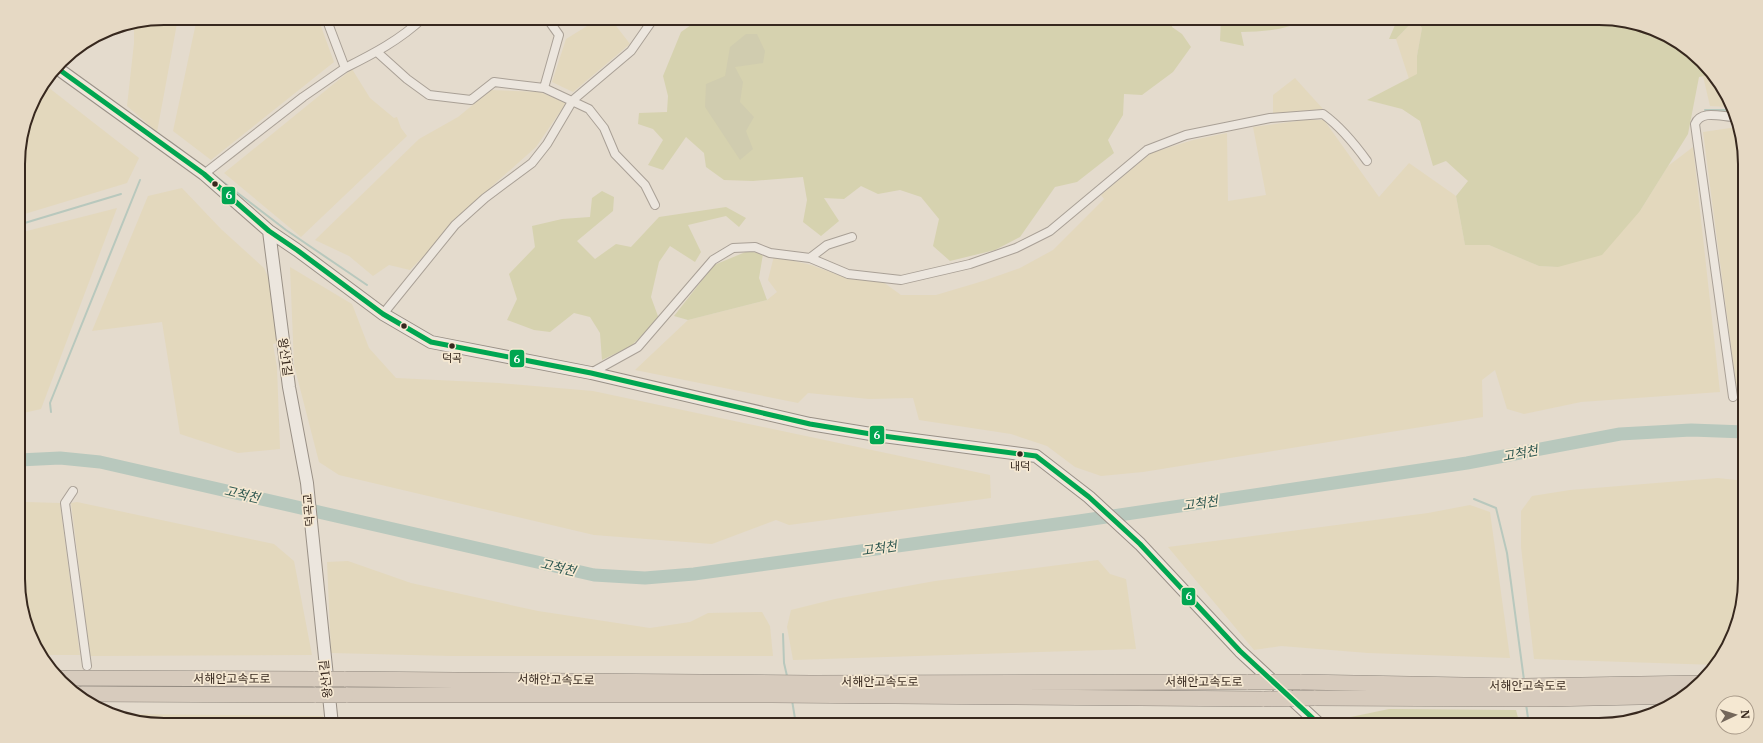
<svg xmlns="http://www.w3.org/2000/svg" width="1763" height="743" font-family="Merriweather,'Noto Sans KR',serif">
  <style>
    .farmland { fill: #e3d8bd }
    .green { fill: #d6d2af }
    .cemetery { fill: #d0ccaf }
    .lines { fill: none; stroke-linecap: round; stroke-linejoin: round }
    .stream { stroke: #b8c8bd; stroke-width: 2 }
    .river { stroke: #b8c8bd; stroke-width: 13 }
    .street-casing { stroke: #a9a096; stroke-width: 10 }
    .secondary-casing { stroke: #999086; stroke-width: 14 }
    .highway-casing { stroke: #8e867d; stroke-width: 16 }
    .street { stroke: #ece6de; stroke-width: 8 }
    .secondary { stroke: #ece6de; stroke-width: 12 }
    .highway { stroke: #d7cbbd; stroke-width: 15 }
    .highway-bridge-casing { stroke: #8e867d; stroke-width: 16; stroke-linecap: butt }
    .highway-bridge { stroke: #d7cbbd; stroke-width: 15 }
    .bus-1-casing { stroke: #f5e8d2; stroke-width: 8 }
    .bus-1 { stroke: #00a651; stroke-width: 5 }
    .bus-dot { fill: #37281e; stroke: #f5e8d2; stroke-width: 1.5 }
    .labels { text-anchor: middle; stroke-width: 3.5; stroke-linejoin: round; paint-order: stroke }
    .bus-label { font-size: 11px; fill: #37281e; stroke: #f5e8d2 }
    .street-label { font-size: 12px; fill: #37281e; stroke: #f5e8d2 }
    .water-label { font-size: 13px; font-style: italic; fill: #2d5750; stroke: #f5e8d2 }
    .rim { fill: none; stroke: #37281e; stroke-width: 2 }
    .line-badge { stroke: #f5e8d2; stroke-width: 1.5 }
    .badge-label { font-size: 11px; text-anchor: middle; font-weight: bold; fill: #fff }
  </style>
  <rect width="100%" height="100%" fill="#e4dbcd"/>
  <path class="farmland" d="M164 18H178L157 132 127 106 134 43V30L113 28Z
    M197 18H318L334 62 211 160 173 131Z
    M600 18H610L630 44 573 92 552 82 566 39Z
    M1415 19 1422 28 1417 56V75L1409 79 1396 39Z
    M352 69 370 98 394 118 397 117 401 128 407 136 301 237 224 173Z
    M1714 74 1715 75 1728 107 1710 106 1703 76Z
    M1295 78 1323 109 1273 114V95Z
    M44 84 139 158 127 183 18 216V154L33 99Z
    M491 90 540 92 566 103 536 147 491 187 410 270 389 265 373 276 349 256 315 240 419 139 458 117Z
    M1305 120H1324L1379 197 1409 163 1456 196 1465 245H1489L1539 266 1558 267 1640 211 1668 166 1693 147 1720 392 1581 402 1524 414 1507 409 1495 370 1482 380 1483 417 1143 472 1101 476 1075 467 1047 446 1011 434 919 420 913 398 869 399 808 393 798 403 635 370 688 320 767 300 777 292 768 280 774 256 811 265 841 276 883 282 901 295H936L983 281 1020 268 1053 250 1104 199 1101 195 1151 153 1193 140 1227 133 1228 201 1266 195 1253 127Z
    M1737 127 1744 145V393L1737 392 1703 132Z
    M182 188 221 229 264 268 270 281 278 343 273 344 277 367 280 449 238 453 180 434 162 322 92 331 148 196Z
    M117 208 41 409 19 414V233Z
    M290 267 352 304 369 348 396 378 499 383 593 391 990 475 991 498 789 525 776 520 712 544 594 535 339 475 319 462 294 365Z
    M1718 478 1745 481V580L1734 635 1717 665 1534 659 1521 547V511L1532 496 1570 490Z
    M26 502 60 503 80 655H43L19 599V503Z
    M77 502 274 544 294 561 312 655 90 656 71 503Z
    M1470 505 1490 512 1510 658 1368 653 1281 646 1254 650 1168 547 1428 513Z
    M1098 560 1110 574 1126 579 1136 649 793 660 787 627 791 610 835 599 935 581Z
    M348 561 411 583 538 611 650 628 690 622 708 613 762 612 770 626 773 656H451L331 653 327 562Z
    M109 714 323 716 324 725H164Z
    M338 717H780L782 725H339Z
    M903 719 1002 725H804L803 721Z"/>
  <path class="green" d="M701 18H1173L1172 27 1182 34 1191 47 1173 72 1142 95 1124 94 1123 115 1108 140 1114 153 1077 182 1055 187 1020 237 995 250 950 261 933 246 939 219 921 197 900 190 878 194 861 186 844 199 824 198 839 221 821 236 803 222 807 200 803 177 753 181 724 180 706 167 704 153 686 137 663 170 648 165 663 140 653 129 638 124 639 113 667 112 668 96 663 76 681 32Z
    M1221 18H1306C1288 31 1263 31 1241 32L1244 46 1220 41Z
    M1398 18H1599L1655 29 1688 48 1714 74 1699 77 1688 134 1640 211 1602 255 1558 267 1539 266 1489 245H1465L1456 196 1468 181 1446 161 1433 166 1420 121 1402 109 1367 100 1417 74V56L1422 28 1415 19 1396 39H1389Z
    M602 191 614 197 613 211 577 241 595 259 616 244 631 247 659 217 726 207 746 218 739 227 726 216 688 225 701 252 695 262 670 246 659 262 651 297 659 319 631 346 602 360 600 333 590 317 574 313 550 332 534 330 507 320 517 299 509 274 535 247 532 226 562 219 590 217 592 198Z
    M748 251 763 254 759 278 767 300 688 320 674 316 714 265Z
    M1389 709 1516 710 1520 725H1326L1319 718H1346Z
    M1281 717H1296L1304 725H1277Z"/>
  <path class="cemetery" d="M746 34H757L765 51 763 63 735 67 743 82 740 102 754 117 746 131 753 149 740 160 705 107 706 84 725 76 730 47Z"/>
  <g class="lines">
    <path class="stream" d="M1705 110H1730
      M169 141 185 153
      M214 175 286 230 367 285
      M18 225 121 194
      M51 412 50 403 140 180
      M1474 499 1496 508 1507 553 1524 680
      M783 634 784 663 787 676
      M792 700 796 725
      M1526 704 1529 725"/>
    <path class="river" d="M19 460 60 458 100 462 594 575 645 578 694 574 1079 521 1274 492 1467 463 1620 434 1691 430 1745 432"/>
    <g class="street-casing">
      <path id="street" d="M377 52 407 79 429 95 471 100 494 82 544 88 589 109 604 128 615 154 645 185 655 205
        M345 68C373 54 400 40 423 18
        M544 88 559 35 547 18
        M1732 117C1719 116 1701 110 1695 124L1733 397
        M204 174 303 97 345 68 326 18
        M810 258 827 245 852 237
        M383 314 455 225 485 198 532 163 547 144 573 100 631 51 654 18
        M591 373 638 347 713 260 733 248 755 247 770 253 810 258 848 274 901 280 970 264 1016 248 1050 231 1147 150 1186 135 1270 118 1323 114C1341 127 1354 143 1367 161
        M73 491 65 503 87 666"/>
    </g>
    <g class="secondary-casing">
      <path id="secondary" d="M57 68 204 174 269 231 297 250 383 314 431 342 591 373 810 424 883 436 1036 456 1089 497 1140 544 1240 651 1320 725
        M269 231 289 387 307 483 332 725"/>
    </g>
    <g class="highway-casing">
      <path id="highway" d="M61 678 315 679
        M344 679 811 683 1248 682
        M1300 682 1519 686 1699 683
        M82 694 316 695
        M346 695H772L1264 699
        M1314 698 1547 699 1685 696"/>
    </g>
    <use href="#street" class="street"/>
    <use href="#secondary" class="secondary"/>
    <use href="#highway" class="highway"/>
    <g class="highway-bridge-casing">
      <path id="highway-bridge" d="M315 679H344
        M1248 682H1300
        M316 695H346
        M1264 699 1314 698"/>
    </g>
    <use href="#highway-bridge" class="highway-bridge"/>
    <g class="bus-1-casing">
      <path id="bus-1" d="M57 68 204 174 269 231 297 250 383 314 431 342 591 373 810 424 883 436 1036 456 1089 497 1140 544 1240 651 1320 725"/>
    </g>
    <use href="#bus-1" class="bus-1"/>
  </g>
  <g class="bus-dot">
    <circle cx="215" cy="184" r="3.5"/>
    <circle cx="404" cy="326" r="3.5"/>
    <circle cx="452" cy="346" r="3.5"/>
    <circle cx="1020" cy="454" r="3.5"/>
  </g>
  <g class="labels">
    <g class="bus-label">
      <text x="452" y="362">덕곡</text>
      <text x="1020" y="470">내덕</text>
    </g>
    <g class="street-label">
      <text transform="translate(285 357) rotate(82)" y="4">왕산1길</text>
      <text transform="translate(309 510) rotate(-95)" y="4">덕곡교</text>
      <text x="232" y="683">서해안고속도로</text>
      <text transform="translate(326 679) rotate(-96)" y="4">왕산1길</text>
      <text transform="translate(556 680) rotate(1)" y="4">서해안고속도로</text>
      <text x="880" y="686">서해안고속도로</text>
      <text x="1204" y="686">서해안고속도로</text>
      <text x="1528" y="690">서해안고속도로</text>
    </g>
    <g class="water-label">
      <text transform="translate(1520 453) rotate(-11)" y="5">고척천</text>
      <text transform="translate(242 494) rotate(13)" y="5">고척천</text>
      <text transform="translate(1200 503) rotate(-8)" y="5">고척천</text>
      <text transform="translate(879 548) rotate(-8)" y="5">고척천</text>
      <text transform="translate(558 567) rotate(13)" y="5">고척천</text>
    </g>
  </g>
  <path d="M0 0H1763V743H0ZM164 25H1599A139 139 0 0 1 1738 164V579A139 139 0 0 1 1599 718H164A139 139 0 0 1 25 579V164A139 139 0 0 1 164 25Z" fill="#e6d9c4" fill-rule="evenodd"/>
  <path class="rim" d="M164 25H1599A139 139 0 0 1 1738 164V579A139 139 0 0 1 1599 718H164A139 139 0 0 1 25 579V164A139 139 0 0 1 164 25Z"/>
  <g class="line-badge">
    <rect x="221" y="186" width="15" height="19" rx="4" fill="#00a651"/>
    <rect x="509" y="349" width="16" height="19" rx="4" fill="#00a651"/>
    <rect x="869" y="425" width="16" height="20" rx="4" fill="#00a651"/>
    <rect x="1181" y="587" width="15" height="19" rx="4" fill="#00a651"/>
  </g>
  <g class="badge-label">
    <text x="229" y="199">6</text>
    <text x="517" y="363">6</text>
    <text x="877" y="439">6</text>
    <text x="1189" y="600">6</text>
  </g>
  <g transform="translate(1735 715) rotate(86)"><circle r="19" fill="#f5e8d2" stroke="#a99b8a"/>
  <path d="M0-3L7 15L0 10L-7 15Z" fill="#74675b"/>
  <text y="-6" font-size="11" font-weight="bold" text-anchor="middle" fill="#37281e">N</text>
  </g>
</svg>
